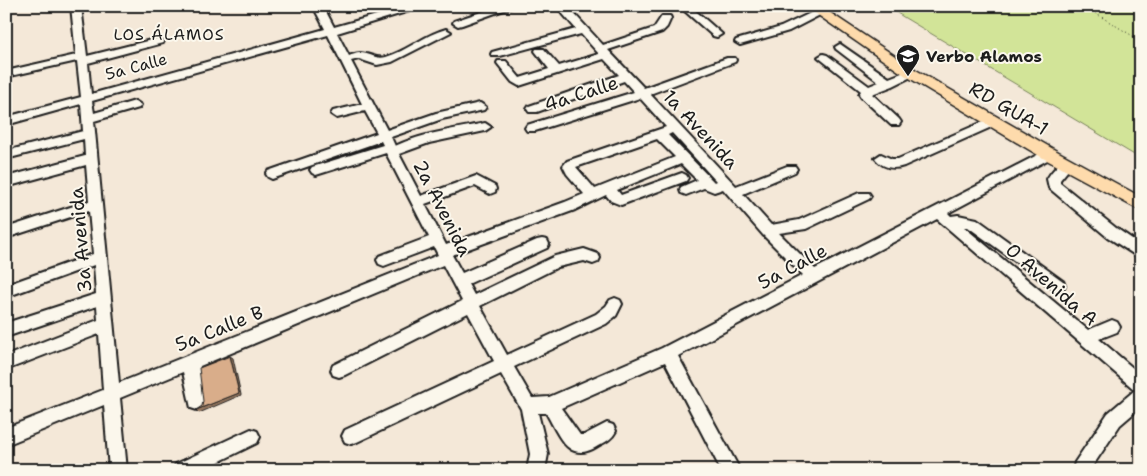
<svg xmlns="http://www.w3.org/2000/svg" width="1147" height="476" font-family="'Shantell Sans',sans-serif">
  <style>
    .green { fill: #d2e498; stroke: #77805a }
    .lines { fill: none; stroke-linecap: round; stroke-linejoin: round }
    .minor-casing { stroke: #1c1c1c; stroke-width: 4 }
    .major-casing { stroke: #1c1c1c; stroke-width: 3 }
    .path { stroke: #1c1c1c; stroke-width: 1; stroke-dasharray: 1 3; stroke-linecap: butt }
    .minor { fill: #fbf7ec; fill-rule: evenodd }
    .major { fill: #fedbac; fill-rule: evenodd }
    .shaded-wall { fill: #987961; stroke: #1c1c1c }
    .building { fill: #d9ad8a; stroke: #1c1c1c }
    .labels { text-anchor: middle; stroke-width: 4; stroke-linejoin: round; paint-order: stroke }
    .far-neighbourhood-label { font-size: 16px; letter-spacing: 1px; fill: #1c1c1c; stroke: #fbf7ec }
    .far-poi-label { font-size: 16px; font-weight: bold; fill: #1c1c1c; stroke: #fbf7ec; text-anchor: start }
    .far-street-label { font-size: 16px; fill: #1c1c1c; stroke: #fbf7ec }
    .street-label { font-size: 19px; fill: #1c1c1c; stroke: #fbf7ec }
  </style>
  <rect width="100%" height="100%" fill="#f4e8d8"/>
  <filter id="ink" filterUnits="userSpaceOnUse"><feTurbulence type="fractalNoise" baseFrequency=".02" numOctaves="2"/><feDisplacementMap in="SourceGraphic" scale="10" xChannelSelector="R" yChannelSelector="G"/><feConvolveMatrix kernelMatrix="1 2 1 2 8 2 1 2 1" color-interpolation-filters="sRGB"/></filter>
  <g filter="url(#ink)">
    <path class="green" d="M886 6H1141V159L905 18Z"/>
    <g class="lines">
      <g class="minor-casing">
        <path id="minor" d="M71 6H81L87 56 159 38 164 41 163 43 88 63 91 94 325 29 313 6H323L334 27 409 6H426L337 33 349 56C352 55 356 53 360 53 370 53 376 60 386 57 407 51 424 35 446 29L451 32 392 62 377 65 359 59 351 61 387 130 436 113 480 103 486 107 484 110 442 119 391 137 395 146C423 133 455 129 485 123L491 127 485 131 429 143 399 154 421 196 476 176 495 186 496 189 495 192 490 194 475 186 425 204 446 245 565 202 584 194 567 174 563 166 567 161 666 127 640 98 535 131H527L525 128 527 125 634 92 624 81 537 112H529L527 109 529 106 619 75 604 59 519 86 512 82 497 63 498 61H506L520 78 549 69 535 51 536 49H544L559 66 599 54 581 34 500 56H492L491 54 492 52 576 29 556 6H567L603 45 654 28 662 16H670L671 18 667 27 662 32 608 50 644 88 727 58H735L736 60 735 62 650 94 736 186 787 166H795L797 169 795 172 743 194 771 225 799 220 859 193H869L871 196 869 199 806 229 779 233 815 269 1045 151H1053L1055 154 1053 157 948 213 951 216 958 215 977 219 1063 281 1065 285 1063 289 1058 291 1053 289 968 227H964L1088 330 1112 320 1117 322 1120 327 1117 332 1099 339 1141 375V407L1120 425 1090 470H1073L1075 462 1108 413 1135 390 937 219 678 356 740 470H721L665 362 561 408 580 435H584L607 423 613 425 616 431C612 439 606 442 598 446 568 465 559 435 546 413H538L548 454 545 470H527L530 454 521 409 501 374 357 442 351 444 345 442 342 436 345 430 494 361 468 313 345 375 339 377 333 375 331 370 333 365 462 301 443 265 200 366C199 379 208 396 203 408L197 410 191 408 183 372 120 398 127 470H109L104 405 6 445V428L103 390 99 334 6 370V356L98 320 97 306 6 337V323L96 294 94 265 6 297V285L93 254 89 211 6 238V228L89 201 86 165 6 187V177L85 156 84 139 6 159V151L83 131 81 104 6 125V117L81 97 77 61 6 77V71L76 55ZM328 35 362 104 333 111 331 114 337 118 365 111 377 133 268 171 266 174 268 177 272 179 381 141 383 145 312 167 310 170 312 173 316 175 386 153 429 237 379 256 377 260 379 264 384 266 434 247 438 255 119 383 94 121 139 108 141 105 135 101 94 113 92 101ZM672 133 716 181 714 182 668 135ZM657 139 675 157 595 189 576 167ZM681 164 697 180 681 187 680 190 681 193 686 195 704 188 714 192 723 189 763 235 803 275 662 348 549 397 532 398 514 367 606 324 616 316 622 304 620 300 615 298 610 300 606 306 596 314 507 355 480 306 558 267 584 261 593 264 598 262 600 258 598 254 584 249 555 256 474 295 468 284 547 248 549 244 547 240 542 239 537 240 462 273 452 255 575 210 606 195 611 201 621 205 686 181 688 178 686 175 682 173 621 195 617 190Z
          M499 6H515L462 25 458 26 453 23 454 21Z
          M679 6H690L722 34 717 37 713 36Z
          M819 9 822 10V14L789 31 740 45 735 42 736 40 781 27Z
          M840 44 889 78 907 71H915L916 73 915 75 893 86 872 94 899 119 901 122 899 125H891L861 97 859 94 861 91 818 57 823 54 827 55 869 86 879 82 836 49 835 47Z
          M992 118 996 119 998 122 996 125 904 166C892 170 883 168 875 158L881 154 892 159H898Z
          M1067 160 1071 161 1073 164 1060 180V183L1116 228 1141 245V259L1106 236 1049 188 1047 179C1051 172 1059 162 1067 160Z
          M251 429 257 431 260 437 257 443 202 470H173L176 464Z"/>
      </g>
      <g class="major-casing">
        <path id="major" d="M805 6H820L916 70 1055 150 1141 197V211L1043 158 906 76Z"/>
      </g>
      <path class="path" d="M1085 7 1141 41"/>
      <use href="#minor" class="minor"/>
      <use href="#major" class="major"/>
    </g>
    <path class="shaded-wall" d="M230 356 233 358 241 395 199 413 196 410 239 393Z"/>
    <path class="building" d="M230 356 239 393 196 410 202 406 203 401 199 368Z"/>
  </g>
  <defs>
    <g id="school-pin" transform="scale(1.25)"><path d="M0 17L-7.5 6A9.5 9.5 0 1 1 7.5 6Z" fill="#1c1c1c" stroke="#fbf7ec"/><path d="M0-5L7-2L0 1L-7-2ZM-4 1L0 2.5L4 1V4Q0 6-4 4Z" fill="#fff"/></g>
  </defs>
  <g fill-rule="evenodd">
    <use href="#school-pin" x="908" y="56"/>
  </g>
  <g class="labels">
    <g class="far-neighbourhood-label">
      <text x="169" y="40">LOS ÁLAMOS</text>
    </g>
    <g class="far-poi-label">
      <text x="926" y="62">Verbo Alamos</text>
    </g>
    <g class="far-street-label">
      <text transform="translate(136 66) rotate(-15)" y="6">5a Calle</text>
    </g>
    <g class="street-label">
      <text transform="translate(581 93) rotate(-18)" y="7">4a Calle</text>
      <text transform="translate(1009 108) rotate(30)" y="7">RD GUA-1</text>
      <text transform="translate(701 129) rotate(47)" y="7">1a Avenida</text>
      <text transform="translate(443 208) rotate(63)" y="7">2a Avenida</text>
      <text transform="translate(80 240) rotate(-95)" y="7">3a Avenida</text>
      <text transform="translate(792 266) rotate(-28)" y="7">5a Calle</text>
      <text transform="translate(1052 284) rotate(41)" y="7">0 Avenida A</text>
      <text transform="translate(219 328) rotate(-22)" y="7">5a Calle B</text>
    </g>
  </g>
  <rect width="1147" height="476" fill="none" stroke="#fbf7ec" stroke-width="25"/>
  <rect x="12" y="12" width="1122" height="451" fill="none" stroke="#1c1c1c" stroke-width="2" filter="url(#ink)"/>
</svg>
